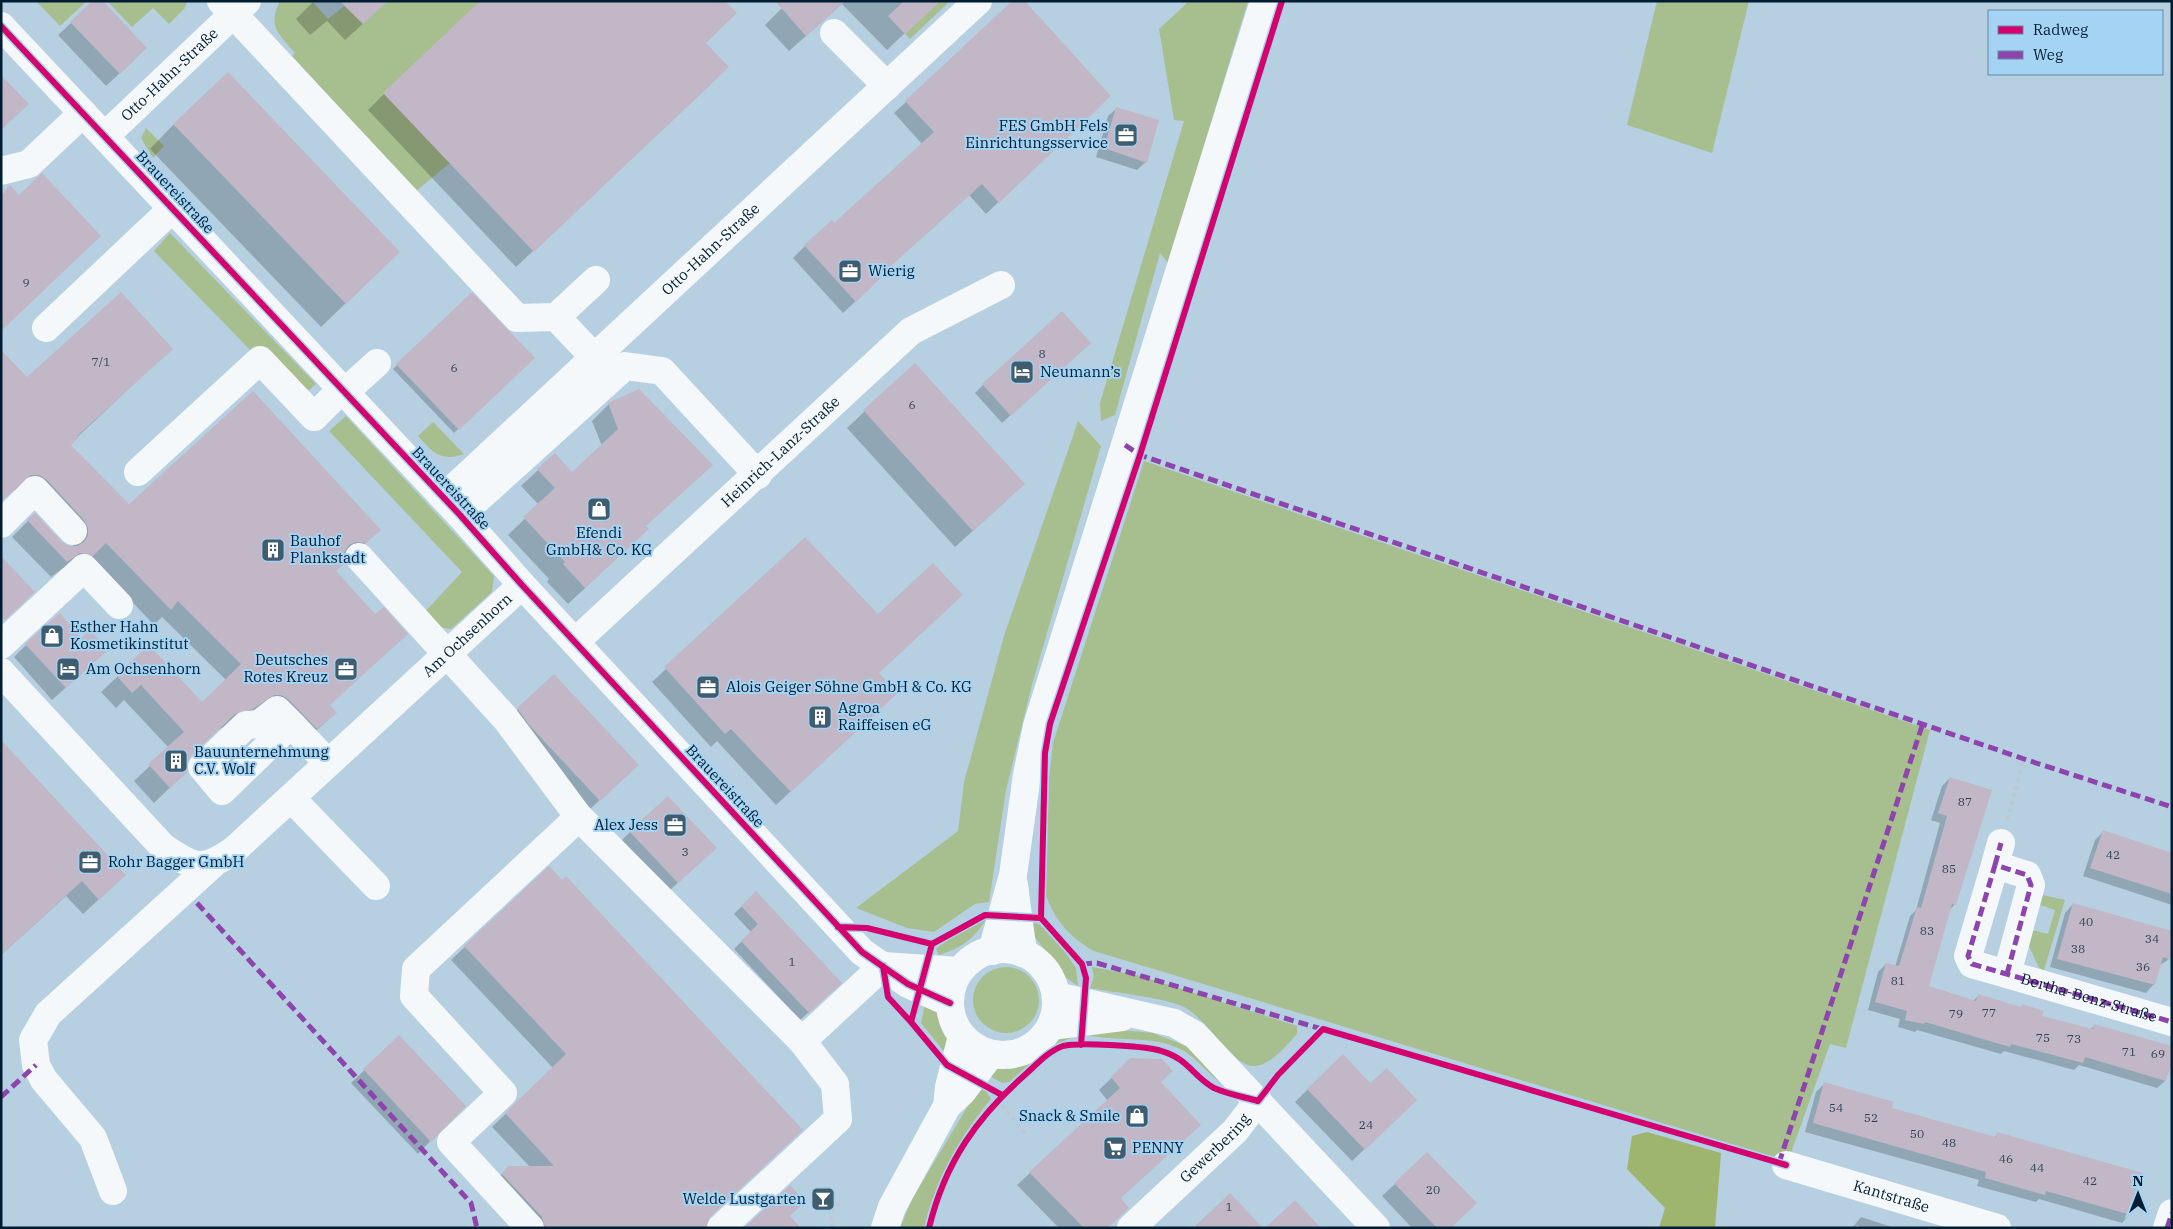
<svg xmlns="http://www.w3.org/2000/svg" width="2173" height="1229" font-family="'IBM Plex Serif',serif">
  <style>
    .green { fill: #a7be8f }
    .forest { fill: #9db56d }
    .shadow { fill: #0003 }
    .building { fill: #c2b7c6 }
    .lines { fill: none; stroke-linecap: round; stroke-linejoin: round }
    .path { stroke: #bec7cd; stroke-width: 3; stroke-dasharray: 4 4; stroke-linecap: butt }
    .minor { stroke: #f4f8fb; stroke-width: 28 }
    .quiet { stroke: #8e44ad; stroke-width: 5; stroke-dasharray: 10 5; stroke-linecap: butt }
    .cycleway-casing { stroke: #a5d3f3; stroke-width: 9 }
    .cycleway { stroke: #d6006c; stroke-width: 6 }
    .labels { text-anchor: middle; stroke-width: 4; stroke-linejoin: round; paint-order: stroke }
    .number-label { font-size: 12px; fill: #304456 }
    .street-label { font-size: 15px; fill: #001d31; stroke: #a5d3f3 }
    .poi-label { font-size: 15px; fill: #001d31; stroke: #a5d3f3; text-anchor: start }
  </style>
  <rect width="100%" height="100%" fill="#b6d0e2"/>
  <path class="green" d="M36 1H87L60 26Z
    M107 1H187L185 8 169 24 153 8 132 27Z
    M280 1H312L328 19 344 6 363 24 388 1H480L450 163 415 192 292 56 295 53C279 34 267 27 280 1Z
    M940 1H950L910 39 905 34Z
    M1189 1H1248L1168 263 1160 253 1115 415 1101 421 1100 403 1184 121 1174 120 1159 29Z
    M1657 1H1749L1712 153 1627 125Z
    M146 128 164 146 153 158 141 138Z
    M170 233 316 384 302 396 253 353 154 251Z
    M346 416 494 576 492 592 451 629 431 626 422 615 462 572 329 431Z
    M1078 421 1101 446 1032 685 1006 790 989 902 975 904 934 932 907 928 856 908 958 831 964 782 1004 636Z
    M433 422 464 454C441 462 433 453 418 436Z
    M1144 461 1930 730 1846 1048 1830 1044 1788 1161 1094 951C1072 939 1054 920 1046 895L1049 779 1053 743Z
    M2043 895 2065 900 2044 970 2039 968 2028 944 2032 930 2048 934 2055 910 2040 905Z
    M987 918C973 940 963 947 939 955L936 949C948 939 972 923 987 918Z
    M1030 922 1039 924 1065 952 1076 968 1078 986 1064 976 1057 962 1044 949 1032 933Z
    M973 1000a33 33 0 1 1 66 0a33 33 0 1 1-66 0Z
    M1092 967 1141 976 1297 1026V1034C1287 1045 1271 1065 1255 1066 1233 1068 1207 1018 1184 1007 1163 997 1115 993 1090 988L1094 976Z
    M926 998C954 1020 951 1024 950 1059L921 1023Z
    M1100 1028 1153 1033 1189 1047 1223 1085C1211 1076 1193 1055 1182 1050 1152 1034 1115 1043 1083 1034Z
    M1076 1036 1050 1046 1009 1082 1002 1083 988 1075 996 1067 1039 1050 1054 1038Z
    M980 1086 986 1091 991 1099C960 1136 935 1180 924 1228H900L912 1199Z"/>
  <path class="forest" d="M1647 1132 1721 1153 1715 1228H1659L1665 1208 1627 1169 1632 1136Z"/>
  <path class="shadow" d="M314 1H388L345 40 327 21 310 35 296 19Z
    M789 1H939L887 50 842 4 789 51 765 25Z
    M71 23 133 61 106 86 58 35Z
    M705 43 711 84 516 267 368 110 384 94Z
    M906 102 1098 108 986 214 969 195 880 275 870 288 843 313 793 258 805 246 834 225 923 145 894 113Z
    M1117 108 1146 162 1137 170 1096 157 1108 116Z
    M174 124 399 252 321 327 150 149Z
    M472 294 533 358 454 433 393 369Z
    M171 349 69 445 129 506 379 530 349 559 343 558 334 571 329 705 336 713 301 744 236 724 218 729 189 757 186 762V772L154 803 134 781 169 748 124 700 116 708 101 692 149 647 202 704 226 680 162 617 154 625 90 557 76 571 63 568 51 577 12 537 35 514 61 543 69 547H73V544L69 536 23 490H14L1 501V465L27 379Z
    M1081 351 1002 423 975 393 983 385Z
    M915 364 1006 501 955 547 847 428Z
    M639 390 645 526 631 545 568 604 547 582 549 579 508 535 539 505 521 486 538 470 572 474 602 446 592 421 609 404Z
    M805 539 878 674 883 706 776 805 717 741 711 747 652 682Z
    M26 645 94 662 52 700 14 657Z
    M518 709 625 777 587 812 506 722Z
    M1 747 109 890 83 914 66 896 1 955Z
    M1950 778 1955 904 1949 911 1927 987 1973 1001 1978 996 2020 1008 2022 1006 2041 1017 2090 1030 2095 1025 2172 1057 2165 1081 2157 1088 2079 1065 2074 1070 2004 1051 2001 1054 1917 1030 1915 1032 1898 1027 1900 1019 1868 1010 1878 972 1886 964 1895 967 1910 916 1916 910 1940 823 1931 820 1942 786Z
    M630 832 707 856 669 891 622 840Z
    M2103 832 2172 854V905L2083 876 2095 840Z
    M549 868 708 1218 705 1228H526L495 1181 509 1167H530L492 1127 553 1068 451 960Z
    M2073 904 2169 959 2159 966 2154 984 2146 993 2050 967 2065 913Z
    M742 906 833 990 800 1020 734 949 751 932 734 914Z
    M399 1037 464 1106 418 1154 351 1083Z
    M1131 1059 1160 1082 1119 1198 1107 1228H1059L1017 1185 1108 1101 1099 1090Z
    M1824 1084 1891 1109 1994 1138 1998 1133 2130 1214 2122 1223 2039 1199 2036 1202 1977 1186 1979 1180 1805 1132 1816 1092Z
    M1370 1085 1403 1113 1352 1161 1295 1102 1308 1089Z
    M1395 1184 1450 1228H1412L1382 1196Z
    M1861 1217 1895 1228H1858L1859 1225 1852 1228Z"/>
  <path class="building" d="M92 1H103L147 48 120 74 70 22Z
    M340 1H388L363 24Z
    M480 1H725L737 13 706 43 729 67 534 252 383 93Z
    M775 1H845L806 36Z
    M904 1H940L905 34 888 16Z
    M1012 1H1025L1111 96 999 203 982 184 881 275 883 276 856 302 804 245 832 220 834 223 934 132 905 101Z
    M228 72 400 252 346 304 173 124Z
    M1 75 29 104 1 130Z
    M1116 107 1159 120 1147 163 1104 148Z
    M42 173 101 236 1 331V196L10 185 19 195Z
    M121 292 173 349 77 436 78 438 71 445 129 504 253 391 381 530 366 543 356 542 349 545 344 553 345 563 336 571 375 614 384 607 408 634 330 705 337 713 317 729 288 699 281 695H274L253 709 235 714 191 756 187 763 188 772 170 788 148 764 184 732 141 685 132 693 116 675 149 645 202 702 241 664 178 601 171 610 106 543 93 556 80 553 67 562 27 520 35 513 62 542 69 546H77L84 542 88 536V528L84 520 46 479 39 475H31L3 500 1 498V350L27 377Z
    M472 292 535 358 459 430 396 364Z
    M1062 311 1091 343 1011 416 982 384Z
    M915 363 1025 484 973 531 863 410Z
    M639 389 713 465 646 526 649 529 585 588 563 564 565 562 523 517 555 488 537 469 555 453 572 472 618 429 608 403Z
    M805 537 878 614 933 563 963 595 879 673 898 693 791 792 731 729 725 734 664 667Z
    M1 556 35 592 5 620 1 616Z
    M60 613 81 638 90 630 108 650 66 688 25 644Z
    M554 674 639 765 600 801 530 726 517 708Z
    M1 740 126 875 99 900 82 881 1 955Z
    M1950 777 1992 790 1956 905 1952 904 1929 986 1976 1001 1978 994 2021 1007 2022 1004 2044 1011 2042 1016 2093 1029 2094 1024 2172 1046V1062L2166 1081 2085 1057 2083 1063 2011 1044 2010 1047 1925 1022 1924 1024 1905 1020 1907 1011 1875 1002 1886 963 1899 966 1917 907 1921 908 1947 816 1938 813Z
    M668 796 717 848 678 883 629 831Z
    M2103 830 2172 853V894L2090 868Z
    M549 866 562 880 566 876 803 1130 710 1217 706 1228H545L542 1217 502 1174 508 1166H554L505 1113 566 1054 464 946Z
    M756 891 842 983 809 1013 741 941 758 924 741 906Z
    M2073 903 2172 931V960L2163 957 2155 985 2057 959Z
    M399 1035 466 1106 431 1142 363 1069Z
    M1343 1054 1370 1083 1387 1068 1417 1100 1365 1150 1307 1089Z
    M1130 1058 1162 1059 1173 1071 1161 1082 1201 1125 1121 1198 1129 1208 1108 1228H1084L1029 1172 1120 1088 1111 1077Z
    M1824 1082 1894 1102 1892 1108 1996 1137 1997 1132 2143 1173 2131 1215 2046 1191 2045 1195 1985 1178 1986 1172 1813 1123Z
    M1427 1152 1477 1203 1451 1228H1437L1394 1183Z
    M790 1185 805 1202 790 1216 801 1228H744Z
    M1230 1193 1263 1228H1193Z
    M1295 1200 1321 1228H1265Z"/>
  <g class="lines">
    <path class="path" d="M2007 820 2024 759
      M997 1099 1026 1134
      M832 1228 831 1213 842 1200"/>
    <g class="minor">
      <path d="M221 1 517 318 556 317 594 357"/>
      <path d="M1 26 460 515 522 585 862 952 908 984 950 1003"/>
      <path d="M834 33 887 86"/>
      <path id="s1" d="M105 136 247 1"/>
      <path d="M1 171 29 164 83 113"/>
      <path d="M556 317 596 280"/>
      <path d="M46 328 173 208"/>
      <path d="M345 392 377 363"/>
      <path d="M138 472 260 360 314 417 342 389"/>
      <path id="s2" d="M444 497 978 1"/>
      <path d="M460 515 625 366 662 371 758 475"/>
      <path d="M1 524 35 490 73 531"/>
      <path d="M359 557 506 719 579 817 802 1041 883 966"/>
      <path id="s3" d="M575 642 911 331 1001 285"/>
      <path d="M1 645 84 568 119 605"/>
      <path id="s4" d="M1 672 163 847C195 869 203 872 234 850L522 585"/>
      <path d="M291 724 277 710 259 724 246 725 202 767 222 791 291 724 328 763"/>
      <path d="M291 798 376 886"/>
      <path d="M1995 865 2001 843"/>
      <path d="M1014 885 1023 953"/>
      <circle cx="1003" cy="1002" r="53"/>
      <path d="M992 951 1013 875 1027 775 1037 726 1264 1"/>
      <path d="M883 966 959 971"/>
      <path d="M2007 974 2031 885 2027 875 1995 865 1968 956 1972 964 2172 1022"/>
      <path d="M1056 996 1174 1023 1195 1035 1376 1228"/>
      <path d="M1051 1026 1122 1017"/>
      <path d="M947 1106 949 1087 962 1036"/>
      <path id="s5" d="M1786 1165 1997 1228"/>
      <path d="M113 1191 93 1138 44 1080 36 1065 33 1040 48 1014 212 865"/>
      <path d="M530 1228 451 1142 503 1093 414 996 416 969 579 817"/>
      <path d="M721 1228 838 1119 835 1084 802 1041"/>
      <path d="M885 1228 892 1207 947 1106 962 1092 991 1054"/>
      <path id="s6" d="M1131 1228 1235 1131 1258 1101"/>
      <path d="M2167 1228 2172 1213"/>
    </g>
    <g class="quiet">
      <path d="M1125 445 1140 455 2024 759 2172 807"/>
      <path d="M1995 865 2001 843"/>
      <path d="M197 903 471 1203 477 1228"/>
      <path d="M1082 964 1097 963 1325 1030"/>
      <path id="s7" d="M2007 974 2031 885 2027 875 1995 865 1968 956 1972 964 2172 1022"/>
      <path d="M1 1097 36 1065"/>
      <path d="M1779 1163 1923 723"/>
      <path d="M2167 1228 2172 1213"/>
    </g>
    <g class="cycleway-casing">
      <path id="cycleway" d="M1 26 460 515 522 585 862 952 908 984 950 1003
        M838 927 867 928 932 944
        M883 966 888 997 911 1022
        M1081 1045 1086 978 1082 964 1041 918 1045 753 1050 724 1140 455 1282 1
        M1002 1095 947 1065 911 1022 932 944 985 915 1041 918
        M929 1228C945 1162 977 1117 1027 1073 1038 1063 1049 1051 1063 1046 1078 1042 1142 1046 1158 1050 1189 1058 1192 1076 1214 1088 1227 1094 1244 1097 1258 1101L1278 1075 1323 1029 1786 1165"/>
    </g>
    <use href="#cycleway" class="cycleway"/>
  </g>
  <defs>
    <g id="office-square" transform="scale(1.25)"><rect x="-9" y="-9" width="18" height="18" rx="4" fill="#405c6f" stroke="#a5d3f3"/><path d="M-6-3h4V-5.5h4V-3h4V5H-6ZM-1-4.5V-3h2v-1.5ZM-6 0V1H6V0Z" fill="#fff"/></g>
    <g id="hotel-square" transform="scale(1.25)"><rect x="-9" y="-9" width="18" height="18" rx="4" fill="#405c6f" stroke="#a5d3f3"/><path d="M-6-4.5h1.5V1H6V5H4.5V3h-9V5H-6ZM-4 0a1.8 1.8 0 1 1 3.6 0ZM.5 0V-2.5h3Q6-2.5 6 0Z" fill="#fff"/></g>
    <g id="shop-square" transform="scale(1.25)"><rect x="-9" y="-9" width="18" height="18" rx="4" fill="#405c6f" stroke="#a5d3f3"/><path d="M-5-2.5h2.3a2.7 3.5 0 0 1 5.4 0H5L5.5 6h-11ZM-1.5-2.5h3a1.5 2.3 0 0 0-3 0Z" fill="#fff"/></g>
    <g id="building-square" transform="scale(1.25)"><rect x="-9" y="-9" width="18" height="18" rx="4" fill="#405c6f" stroke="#a5d3f3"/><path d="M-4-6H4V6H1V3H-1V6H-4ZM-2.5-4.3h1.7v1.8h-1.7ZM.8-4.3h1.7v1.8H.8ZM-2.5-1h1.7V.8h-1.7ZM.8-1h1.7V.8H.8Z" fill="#fff"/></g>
    <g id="supermarket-square" transform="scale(1.25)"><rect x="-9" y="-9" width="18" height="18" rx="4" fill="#405c6f" stroke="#a5d3f3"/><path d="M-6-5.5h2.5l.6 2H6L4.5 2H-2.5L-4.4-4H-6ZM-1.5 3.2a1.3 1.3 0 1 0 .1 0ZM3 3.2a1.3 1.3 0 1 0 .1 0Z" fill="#fff"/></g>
    <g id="bar-square" transform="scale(1.25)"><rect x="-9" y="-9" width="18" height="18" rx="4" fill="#405c6f" stroke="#a5d3f3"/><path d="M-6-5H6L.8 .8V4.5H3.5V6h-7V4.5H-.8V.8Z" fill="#fff"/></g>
  </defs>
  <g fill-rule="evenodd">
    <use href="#office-square" x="1126" y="135"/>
    <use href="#office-square" x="850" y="271"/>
    <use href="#hotel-square" x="1022" y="372"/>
    <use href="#shop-square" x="599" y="509"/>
    <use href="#building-square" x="273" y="550"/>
    <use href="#shop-square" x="52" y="636"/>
    <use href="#hotel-square" x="68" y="669"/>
    <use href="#office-square" x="346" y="669"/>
    <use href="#office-square" x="708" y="687"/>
    <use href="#building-square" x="820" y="717"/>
    <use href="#building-square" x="176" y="761"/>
    <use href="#office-square" x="675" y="825"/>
    <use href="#office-square" x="90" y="862"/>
    <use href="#shop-square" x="1137" y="1116"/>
    <use href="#supermarket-square" x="1115" y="1148"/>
    <use href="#bar-square" x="823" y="1199"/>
  </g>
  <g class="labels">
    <g class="number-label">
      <text x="26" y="287">9</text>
      <text x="1042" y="358">8</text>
      <text x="101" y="366">7/1</text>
      <text x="454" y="372">6</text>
      <text x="912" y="409">6</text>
      <text x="1965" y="806">87</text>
      <text x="685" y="856">3</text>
      <text x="2113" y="859">42</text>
      <text x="1949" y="873">85</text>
      <text x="2086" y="926">40</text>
      <text x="1927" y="935">83</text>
      <text x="2152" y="943">34</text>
      <text x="2078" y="953">38</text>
      <text x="792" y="966">1</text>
      <text x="2143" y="971">36</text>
      <text x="1898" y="985">81</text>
      <text x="1989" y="1017">77</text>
      <text x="1956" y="1018">79</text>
      <text x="2043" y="1042">75</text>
      <text x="2074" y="1043">73</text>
      <text x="2129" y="1056">71</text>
      <text x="2158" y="1058">69</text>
      <text x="1836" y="1112">54</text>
      <text x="1871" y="1122">52</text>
      <text x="1366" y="1129">24</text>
      <text x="1917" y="1138">50</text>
      <text x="1949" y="1147">48</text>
      <text x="2006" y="1163">46</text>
      <text x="2037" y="1172">44</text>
      <text x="2090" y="1185">42</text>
      <text x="1433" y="1194">20</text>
      <text x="1229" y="1211">1</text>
    </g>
    <g class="street-label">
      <text dy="5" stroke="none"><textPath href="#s1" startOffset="89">Otto-Hahn-Straße</textPath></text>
      <text transform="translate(175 192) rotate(47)" y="5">Brauereistraße</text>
      <text dy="5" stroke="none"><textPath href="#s2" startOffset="364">Otto-Hahn-Straße</textPath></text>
      <text dy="5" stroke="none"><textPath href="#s3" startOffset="280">Heinrich-Lanz-Straße</textPath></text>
      <text transform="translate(451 488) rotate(47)" y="5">Brauereistraße</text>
      <text dy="5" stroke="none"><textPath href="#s4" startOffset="635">Am Ochsenhorn</textPath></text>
      <text transform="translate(725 786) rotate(47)" y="5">Brauereistraße</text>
      <text dy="5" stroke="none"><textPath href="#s7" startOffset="362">Bertha-Benz-Straße</textPath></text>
      <text dy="5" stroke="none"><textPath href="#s6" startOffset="116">Gewerbering</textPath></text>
      <text dy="5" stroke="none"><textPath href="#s5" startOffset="110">Kantstraße</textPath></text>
    </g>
    <g class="poi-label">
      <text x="1108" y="131" text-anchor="end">FES GmbH Fels<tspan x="1108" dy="17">Einrichtungsservice</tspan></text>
      <text x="868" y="276">Wierig</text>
      <text x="1040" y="377">Neumann’s</text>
      <text x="599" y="538" text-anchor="middle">Efendi<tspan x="599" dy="17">GmbH&amp; Co. KG</tspan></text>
      <text x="290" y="546">Bauhof<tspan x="290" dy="17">Plankstadt</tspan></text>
      <text x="70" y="632">Esther Hahn<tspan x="70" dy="17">Kosmetikinstitut</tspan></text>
      <text x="328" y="665" text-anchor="end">Deutsches<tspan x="328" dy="17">Rotes Kreuz</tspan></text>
      <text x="86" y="674">Am Ochsenhorn</text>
      <text x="726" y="692">Alois Geiger Söhne GmbH &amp; Co. KG</text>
      <text x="838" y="713">Agroa<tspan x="838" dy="17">Raiffeisen eG</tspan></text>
      <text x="194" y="757">Bauunternehmung<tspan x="194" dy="17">C.V. Wolf</tspan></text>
      <text x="658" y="830" text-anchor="end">Alex Jess</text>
      <text x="108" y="867">Rohr Bagger GmbH</text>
      <text x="1120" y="1121" text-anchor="end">Snack &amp; Smile</text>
      <text x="1132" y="1153">PENNY</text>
      <text x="806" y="1204" text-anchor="end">Welde Lustgarten</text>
    </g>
  </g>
  <rect width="2173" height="1229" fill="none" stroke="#001d31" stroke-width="5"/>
  <rect x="1988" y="10" width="175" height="65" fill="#a5d3f3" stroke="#638aa5"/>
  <rect x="1998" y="26" width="25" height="8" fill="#d6006c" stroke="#638aa5"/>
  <text x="2033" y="35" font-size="15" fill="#001d31">Radweg</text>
  <rect x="1998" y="51" width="25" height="8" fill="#8e44ad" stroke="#638aa5"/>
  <text x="2033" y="60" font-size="15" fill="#001d31">Weg</text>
  <g transform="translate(2138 1194)" stroke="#a5d3f3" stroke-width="4" paint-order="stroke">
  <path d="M0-4L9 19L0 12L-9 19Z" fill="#001d31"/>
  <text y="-8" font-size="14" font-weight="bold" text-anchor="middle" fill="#001d31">N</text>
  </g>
</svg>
